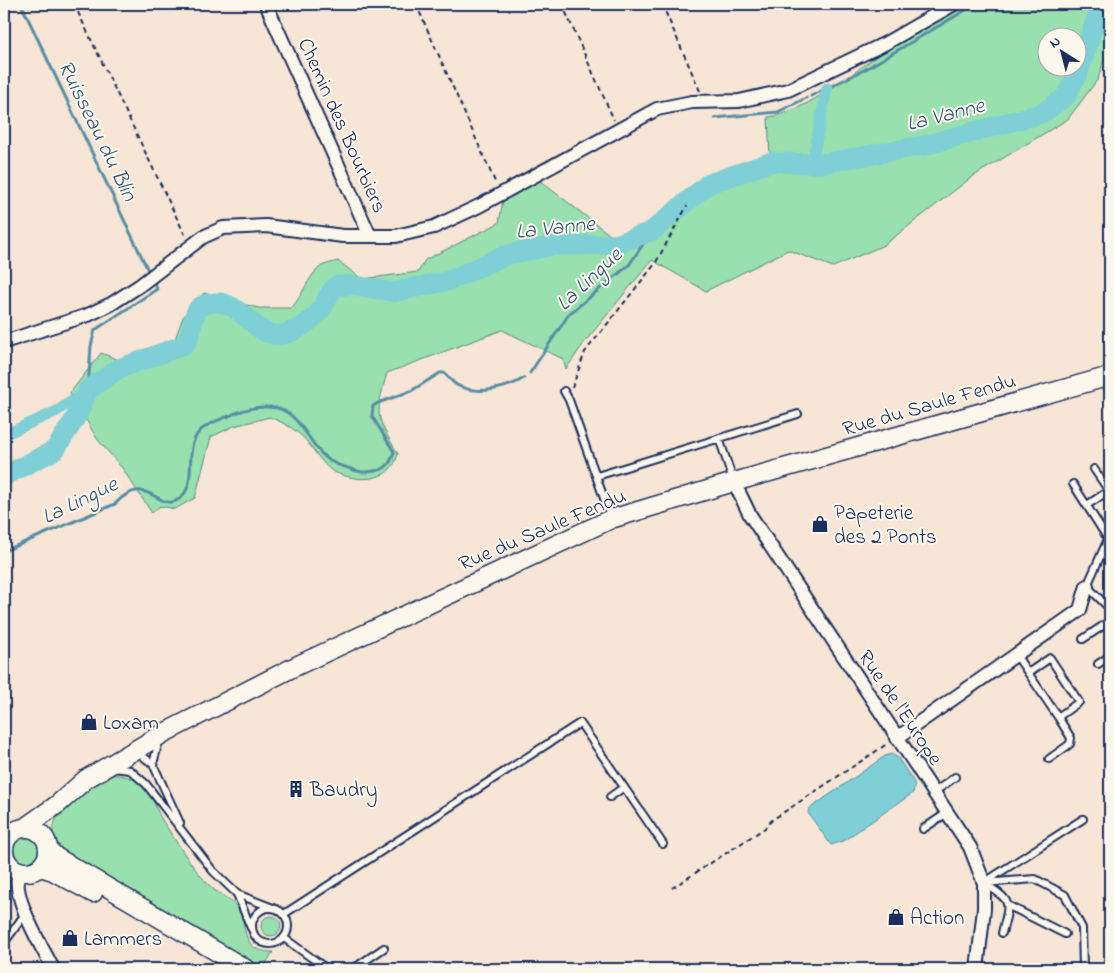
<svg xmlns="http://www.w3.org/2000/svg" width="1114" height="973" font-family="'Indie Flower',sans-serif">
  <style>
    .green { fill: #98e0ae; stroke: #5a8886; fill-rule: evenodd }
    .water { fill: #7ecfd6; stroke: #568fa6 }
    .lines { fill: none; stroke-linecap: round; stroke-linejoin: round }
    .stream { stroke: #568fa6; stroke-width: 3 }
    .canal { stroke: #7ecfd6; stroke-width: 11 }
    .river { stroke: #7ecfd6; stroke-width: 20 }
    .lane-casing { stroke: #1b2f5e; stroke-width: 10 }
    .street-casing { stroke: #1b2f5e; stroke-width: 16 }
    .secondary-casing { stroke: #1b2f5e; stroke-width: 21 }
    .path { stroke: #1b2f5e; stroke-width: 2; stroke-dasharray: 5 4; stroke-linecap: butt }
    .lane { stroke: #fbf7ec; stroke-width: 6 }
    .street { stroke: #fbf7ec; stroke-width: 12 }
    .secondary { stroke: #fbf7ec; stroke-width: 18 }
    .labels { text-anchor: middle; stroke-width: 4; stroke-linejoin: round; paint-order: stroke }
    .street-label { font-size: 21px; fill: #1b2f5e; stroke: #fbf7ec }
    .poi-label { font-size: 21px; fill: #1b2f5e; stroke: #fbf7ec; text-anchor: start }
    .water-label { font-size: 22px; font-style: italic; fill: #34577c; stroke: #fbf7ec }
  </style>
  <rect width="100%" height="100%" fill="#f7e5d5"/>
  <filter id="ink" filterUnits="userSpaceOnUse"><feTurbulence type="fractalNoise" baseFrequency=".02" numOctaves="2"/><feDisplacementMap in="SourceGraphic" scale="10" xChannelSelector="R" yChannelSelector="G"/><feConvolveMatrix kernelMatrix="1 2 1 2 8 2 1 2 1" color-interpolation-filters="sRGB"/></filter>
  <g filter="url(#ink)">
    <path class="green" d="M964 4H1110V41L1098 79 1068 119 972 177 884 245 833 267 788 250 706 291 652 260 584 343 566 369 563 359 502 330 387 373C375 416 375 415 398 454 391 484 356 482 334 472 321 465 310 441 297 432 290 426 279 421 270 417L234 426 211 437 195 498 175 509 160 506 152 513 122 468 98 440 70 393 101 353 124 362 174 342 183 317 204 293 258 308H291C303 296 307 278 319 268 323 264 332 263 338 261L362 279 418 272 425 260 499 223 503 200 539 180 614 238 648 227 707 179 770 157 768 117C809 112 859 67 894 44 916 30 941 19 964 4ZM1046 38H1076V68H1046Z
      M109 775C122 774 133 777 144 786 153 794 156 812 164 823 179 845 193 870 212 888 218 894 227 897 234 904 251 921 236 952 273 952L265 965 272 969H250L60 853C57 847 54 840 53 834 49 812 92 784 109 775Z
      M9 849a17 17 0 1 1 34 0a17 17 0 1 1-34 0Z
      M261 926a10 10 0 1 1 20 0a10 10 0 1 1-20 0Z"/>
    <path class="water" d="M892 754 898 758 915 784 913 793 843 841 831 845 808 813 809 809 885 756Z"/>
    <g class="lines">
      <path class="stream" d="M21 4 148 270
        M811 96 864 70 976 4
        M715 118 778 112 806 98
        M530 373 569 314 629 265 652 231
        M88 390 91 346 95 330 157 289 155 284
        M4 551 115 504C147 470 159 514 179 499 201 483 179 443 205 427 212 422 221 419 229 416 244 409 260 405 277 408 297 412 309 441 322 454 329 462 338 465 348 468 358 472 364 473 374 471 386 470 391 463 394 452L372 416 373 406 378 403 411 391 440 373H444C449 377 453 384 459 386 478 395 507 389 524 378"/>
      <path class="canal" d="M812 163 827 88
        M4 435 57 411 88 390"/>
      <path class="river" d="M4 476 55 450 78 414 88 390 118 369 184 345C194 335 190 316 200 307 203 304 207 304 211 303 244 297 255 345 288 333 302 328 316 318 324 305 328 298 330 291 336 286L352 285 394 292 448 281 506 255 550 246 617 244 652 231 708 184 771 162 819 164 926 145 1043 113 1066 96 1078 73 1101 4"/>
      <g class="lane-casing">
        <path id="lane" d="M564 391 569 400 611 518
          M719 438 733 480
          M1094 469 1109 491
          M597 476 798 414
          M1073 484 1108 539 1087 586 1110 609
          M1087 505 1110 490
          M1083 639 1110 621
          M1016 655 1058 717 1079 702 1050 658 1028 673
          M1098 664 1110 656
          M137 752 153 764 180 823
          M1049 759 1070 744 1071 738 1058 717
          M153 764 159 741
          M113 768 130 770 146 784 213 871 237 894 273 908
          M933 793 955 777
          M610 797 624 787
          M923 829 947 813
          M985 882 1083 819
          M984 883 1035 879 1065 895 1082 928 1083 969
          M984 883C1013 902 1010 901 1002 933
          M237 894 251 928
          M1009 906 1065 934
          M252 926a18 18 0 1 1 36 0a18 18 0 1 1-36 0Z
          M284 914 580 723 663 844
          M284 938 327 969
          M7 939 25 914
          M353 969 384 948"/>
      </g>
      <g class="street-casing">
        <path id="street" d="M266 4 370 236
          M4 342 88 315 111 304 139 286 203 237 223 228 266 226 343 236H396L434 227 479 206 657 109 692 102 739 101 788 90 886 43 954 4
          M734 482 750 515 970 847 984 883V909L977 969
          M897 738 1080 610 1087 586
          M19 871C10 896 42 946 53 969"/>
      </g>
      <g class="secondary-casing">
        <path id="secondary" d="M4 850a22 22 0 1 1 44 0a22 22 0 1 1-44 0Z
          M24 828 58 804 86 779 164 733 294 667 611 519 734 482 1110 376
          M48 849 56 857 246 969
          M40 867 53 871 93 893"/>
      </g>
      <path class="path" d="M74 4 185 235
        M416 4 496 184
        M562 4 614 120
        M662 4 700 91
        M572 388 585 352 655 264 687 206
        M672 888 765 828 772 820 887 744"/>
      <use href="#lane" class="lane"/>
      <use href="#street" class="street"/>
      <use href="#secondary" class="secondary"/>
    </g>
  </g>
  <defs>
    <g id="shop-bare" transform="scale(1.35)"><path d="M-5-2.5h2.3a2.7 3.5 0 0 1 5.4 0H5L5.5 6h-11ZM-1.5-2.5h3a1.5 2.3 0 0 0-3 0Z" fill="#1b2f5e" stroke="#fbf7ec" stroke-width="2.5" paint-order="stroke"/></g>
    <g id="building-bare" transform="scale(1.35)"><path d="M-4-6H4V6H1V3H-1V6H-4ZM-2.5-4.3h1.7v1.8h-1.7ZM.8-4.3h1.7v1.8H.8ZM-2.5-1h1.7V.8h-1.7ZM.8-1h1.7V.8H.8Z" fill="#1b2f5e" stroke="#fbf7ec" stroke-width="2.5" paint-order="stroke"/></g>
  </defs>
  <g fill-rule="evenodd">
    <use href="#shop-bare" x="820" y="524"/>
    <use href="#shop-bare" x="89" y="722"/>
    <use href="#building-bare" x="296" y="789"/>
    <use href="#shop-bare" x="896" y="917"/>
    <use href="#shop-bare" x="70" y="938"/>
  </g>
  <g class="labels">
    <g class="street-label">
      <text transform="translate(343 125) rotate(66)" y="7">Chemin des Bourbiers</text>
      <text transform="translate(929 404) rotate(-16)" y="7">Rue du Saule Fendu</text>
      <text transform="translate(542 529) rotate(-23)" y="7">Rue du Saule Fendu</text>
      <text transform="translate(901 707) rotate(56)" y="7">Rue de l'Europe</text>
    </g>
    <g class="poi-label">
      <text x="834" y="519">Papeterie<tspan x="834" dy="24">des 2 Ponts</tspan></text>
      <text x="103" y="729">Loxam</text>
      <text x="310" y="796">Baudry</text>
      <text x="910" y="924">Action</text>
      <text x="84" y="945">Lammers</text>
    </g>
    <g class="water-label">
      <text transform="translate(945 113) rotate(-14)" y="8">La Vanne</text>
      <text transform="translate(99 130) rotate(64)" y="8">Ruisseau du Blin</text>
      <text transform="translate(555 226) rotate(-6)" y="8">La Vanne</text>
      <text transform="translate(588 278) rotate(-43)" y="8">La Lingue</text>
      <text transform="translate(79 499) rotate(-26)" y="8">La Lingue</text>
    </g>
  </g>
  <rect width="1114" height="973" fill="none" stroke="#fbf7ec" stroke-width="20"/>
  <rect x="10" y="10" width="1094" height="953" fill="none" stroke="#1b2f5e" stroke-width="2" filter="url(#ink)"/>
  <g transform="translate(1062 52) rotate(324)"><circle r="24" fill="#fbf7ec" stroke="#a1a7b3"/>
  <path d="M0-4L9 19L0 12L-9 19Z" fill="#1b2f5e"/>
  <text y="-8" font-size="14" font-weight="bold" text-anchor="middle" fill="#1b2f5e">N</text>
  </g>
</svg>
